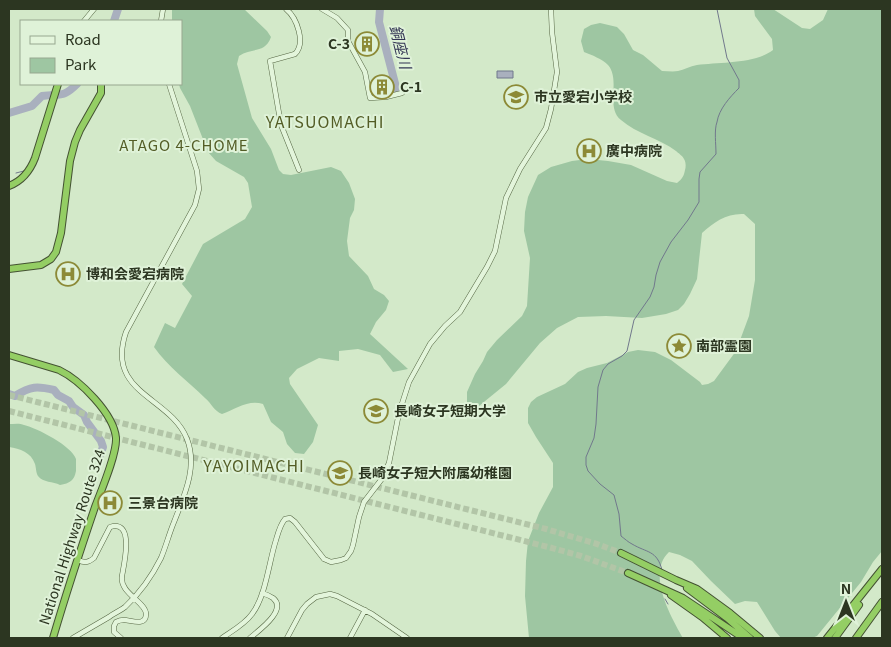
<svg xmlns="http://www.w3.org/2000/svg" width="891" height="647" font-family="Georgia,'Noto Sans JP',serif">
  <style>
    .green { fill: #9ec6a2 }
    .water { fill: #a9b0be; stroke: #71788c }
    .lines { fill: none; stroke-linecap: round; stroke-linejoin: round }
    .stream { stroke: #71788c; stroke-width: 1 }
    .river { stroke: #a9b0be; stroke-width: 8 }
    .highway-tunnel { stroke: #b2c5a7; stroke-width: 6; stroke-dasharray: 6 3; stroke-linecap: butt }
    .secondary-casing { stroke: #556643; stroke-width: 5.5 }
    .highway-casing { stroke: #445233; stroke-width: 8 }
    .secondary { stroke: #e3f5db; stroke-width: 4.5 }
    .highway { stroke: #94ce64; stroke-width: 6 }
    .labels { text-anchor: middle; stroke-width: 4; stroke-linejoin: round; paint-order: stroke }
    .poi-label { font-size: 14px; font-weight: bold; fill: #2c3621; stroke: #dff2d8; text-anchor: start }
    .street-label { font-size: 14px; fill: #2c3621; stroke: #dff2d8 }
    .water-label { font-size: 15px; font-style: italic; fill: #333554; stroke: #dff2d8 }
    .neighbourhood-label { font-size: 15px; letter-spacing: 1px; fill: #535d26; stroke: #dff2d8 }
    .quarter-label { font-size: 16px; letter-spacing: 1px; fill: #535d26; stroke: #dff2d8 }
  </style>
  <rect width="100%" height="100%" fill="#d3e9c9"/>
  <path class="green" d="M172 9H244L267 31 271 37C265 54 252 47 239 56L237 64 252 118 271 149 279 170 283 174 291 175 331 167 341 171 349 183 355 199 354 210 350 218 347 241 349 256 368 276 374 289 384 295 389 301 386 310 376 322 370 334 408 369 393 372 380 355 358 349 339 351V361L319 358 297 369 289 378 290 384 318 425 313 442 304 454 295 453 287 444 283 432 271 422 263 404C249 399 235 409 222 414 214 411 212 404 205 398 188 381 168 367 154 347L165 323 175 328 192 296 182 284 203 244 245 219 252 207 248 183 244 177 216 161 208 152 190 106 180 88 179 84H181V21H172Z
    M754 9H773L802 28 810 29 823 20 828 9H882V551L873 562 861 582 817 636 812 638H781L775 631 757 602 745 601 735 604 711 581 692 561 680 555 669 552C646 573 671 617 683 638H529L525 596 526 561 528 541 539 513 553 487V463L536 437 528 423V408L531 402 537 397 565 384 578 372 587 368 607 363 628 352 638 350 655 352 671 360 700 382 702 385 708 384 714 381 736 351 749 316 755 280V224L744 214C727 213 714 222 702 233L697 279 690 294 684 304 678 310 666 314 642 318 606 316 578 317 557 328 540 343 506 384 479 406 473 408 467 404V392L475 374 483 361 487 352 497 340 522 316 527 306 530 258 524 231 525 212 528 197 538 175 551 167 572 161 588 159 608 161 631 165 667 181 677 183C682 179 684 176 685 170 686 167 686 162 684 159 683 156 678 153 676 151 659 138 637 134 621 120 605 107 621 80 608 65 602 59 592 55 584 52L581 41 584 29 591 25 600 23 617 27 624 34 633 50 643 55 662 71C667 71 673 72 678 71 684 70 690 66 697 65 719 62 755 64 773 50L772 39 755 16Z
    M9 424C14 424 20 423 24 425 37 428 72 446 76 459 76 461 76 468 76 471 74 481 70 483 60 485 53 481 43 483 38 476 36 473 36 467 35 464 31 452 20 449 9 447Z"/>
  <path class="water" d="M497 71H513V78H497Z"/>
  <g class="lines">
    <path class="stream" d="M16 173 24 171
      M662 570C657 550 647 553 632 544 628 542 625 539 621 536L619 514 614 495 600 484 588 471 586 465V457L594 438 596 424 598 387 603 370 608 364 622 356 627 351 634 320 650 297 654 287 656 275 660 262 671 242 688 220 699 202V179L700 172 716 154C716 144 714 130 717 122 719 109 730 97 739 88V80L727 58 717 9
      M665 599 668 604"/>
    <path class="river" d="M380 9 379 22 397 91
      M114 21 118 9
      M9 113 32 106 42 96C60 93 62 99 77 84
      M9 394 15 396C31 386 37 386 54 390L58 395 69 401 73 407 84 415 87 422 101 441 103 447 100 455"/>
    <path class="highway-tunnel" d="M9 395 546 529 597 544 621 553
      M9 411 552 548 581 556 628 573"/>
    <g class="secondary-casing">
      <path id="secondary" d="M286 9C297 18 306 43 295 54L270 61 281 125 299 170
        M322 9 337 18 348 30V41L365 72 370 98 386 97 402 93
        M84 21 94 9
        M161 21 163 9
        M78 560C84 563 88 563 94 558L110 527C135 519 124 564 122 576 119 593 146 602 146 614 146 627 131 620 124 620 120 620 120 620 116 622L114 626V632L121 638
        M73 638C85 631 97 624 109 617 114 613 120 611 125 607 140 593 152 576 161 558 166 546 169 534 174 522 184 496 198 467 187 439 170 396 105 394 126 332L195 205 199 189 197 171 169 84
        M222 638C232 631 245 624 252 614 266 596 269 561 276 540 278 533 280 525 285 519L290 518 295 522 324 559 331 562 341 560 346 558 351 551 353 545 359 517 364 502 381 480 389 463 399 413 409 382 430 344 445 326 460 312 487 267 495 251 506 198 520 169 546 128 551 109 557 72 552 32 551 9
        M250 638C258 631 288 610 273 598 270 596 265 594 262 593
        M287 638 302 610 307 604 316 597 330 594 337 596 372 614 407 638
        M350 638 365 610"/>
    </g>
    <g class="highway-casing">
      <path id="highway" d="M9 186C22 181 30 171 35 158L58 84
        M9 269 41 265 51 259 56 252 61 233 70 161 75 142 80 130 101 93V84
        M9 355 59 370C80 380 114 414 116 438 117 454 101 491 95 507 80 551 66 594 53 638
        M621 553 676 580 697 589 730 613 760 638
        M628 573 683 598 743 638
        M687 588 727 618 750 638
        M671 595 702 617 727 638
        M827 638 882 569
        M835 638 859 605
        M856 638 882 602"/>
    </g>
    <use href="#secondary" class="secondary"/>
    <use href="#highway" class="highway"/>
  </g>
  <defs>
    <g id="building-ring" transform="scale(1.25)"><circle r="9.5" fill="#dff2d8" stroke="#8c8a37" stroke-width="1.5"/><path d="M-4-6H4V6H1V3H-1V6H-4ZM-2.5-4.3h1.7v1.8h-1.7ZM.8-4.3h1.7v1.8H.8ZM-2.5-1h1.7V.8h-1.7ZM.8-1h1.7V.8H.8Z" fill="#8c8a37"/></g>
    <g id="school-ring" transform="scale(1.25)"><circle r="9.5" fill="#dff2d8" stroke="#8c8a37" stroke-width="1.5"/><path d="M0-5L7-2L0 1L-7-2ZM-4 1L0 2.5L4 1V4Q0 6-4 4Z" fill="#8c8a37"/></g>
    <g id="hospital-ring" transform="scale(1.25)"><circle r="9.5" fill="#dff2d8" stroke="#8c8a37" stroke-width="1.5"/><path d="M-5-5h3v3.5h4V-5h3V5h-3V1.5h-4V5h-3Z" fill="#8c8a37"/></g>
    <g id="sight-ring" transform="scale(1.25)"><circle r="9.5" fill="#dff2d8" stroke="#8c8a37" stroke-width="1.5"/><path d="M0-6L1.8-2.2L6-1.7L2.9 1.2L3.7 5.4L0 3.3L-3.7 5.4L-2.9 1.2L-6-1.7L-1.8-2.2Z" fill="#8c8a37"/></g>
    <g id="university-ring" transform="scale(1.25)"><circle r="9.5" fill="#dff2d8" stroke="#8c8a37" stroke-width="1.5"/><path d="M0-5L7-2L0 1L-7-2ZM-4 1L0 2.5L4 1V4Q0 6-4 4Z" fill="#8c8a37"/></g>
  </defs>
  <g fill-rule="evenodd">
    <use href="#building-ring" x="367" y="44"/>
    <use href="#building-ring" x="382" y="87"/>
    <use href="#school-ring" x="516" y="97"/>
    <use href="#hospital-ring" x="589" y="151"/>
    <use href="#hospital-ring" x="68" y="274"/>
    <use href="#sight-ring" x="679" y="346"/>
    <use href="#university-ring" x="376" y="411"/>
    <use href="#school-ring" x="340" y="473"/>
    <use href="#hospital-ring" x="110" y="503"/>
  </g>
  <g class="labels">
    <g class="poi-label">
      <text x="350" y="49" text-anchor="end">C-3</text>
      <text x="400" y="92">C-1</text>
      <text x="534" y="102">市立愛宕小学校</text>
      <text x="606" y="156">廣中病院</text>
      <text x="86" y="279">博和会愛宕病院</text>
      <text x="696" y="351">南部霊園</text>
      <text x="394" y="416">長崎女子短期大学</text>
      <text x="358" y="478">長崎女子短大附属幼稚園</text>
      <text x="128" y="508">三景台病院</text>
    </g>
    <g class="street-label">
      <text transform="translate(72 537) rotate(-72)" y="5">National Highway Route 324</text>
    </g>
    <g class="water-label">
      <text transform="translate(400 47) rotate(76)" y="5">銅座川</text>
    </g>
    <g class="neighbourhood-label">
      <text x="184" y="151">ATAGO 4-CHOME</text>
    </g>
    <g class="quarter-label">
      <text x="325" y="128">YATSUOMACHI</text>
      <text x="254" y="472">YAYOIMACHI</text>
    </g>
  </g>
  <rect width="891" height="647" fill="none" stroke="#2c3621" stroke-width="20"/>
  <rect x="20" y="20" width="162" height="65" fill="#dff2d8" stroke="#97a78f"/>
  <rect x="30" y="36" width="25" height="8" fill="#e3f5db" stroke="#97a78f"/>
  <text x="65" y="45" font-size="15" fill="#2c3621">Road</text>
  <rect x="30" y="58" width="25" height="15" fill="#9ec6a2" stroke="#97a78f"/>
  <text x="65" y="70" font-size="15" fill="#2c3621">Park</text>
  <g transform="translate(846 602)" stroke="#dff2d8" stroke-width="4" paint-order="stroke">
  <path d="M0-4L9 19L0 12L-9 19Z" fill="#2c3621"/>
  <text y="-8" font-size="14" font-weight="bold" text-anchor="middle" fill="#2c3621">N</text>
  </g>
</svg>
